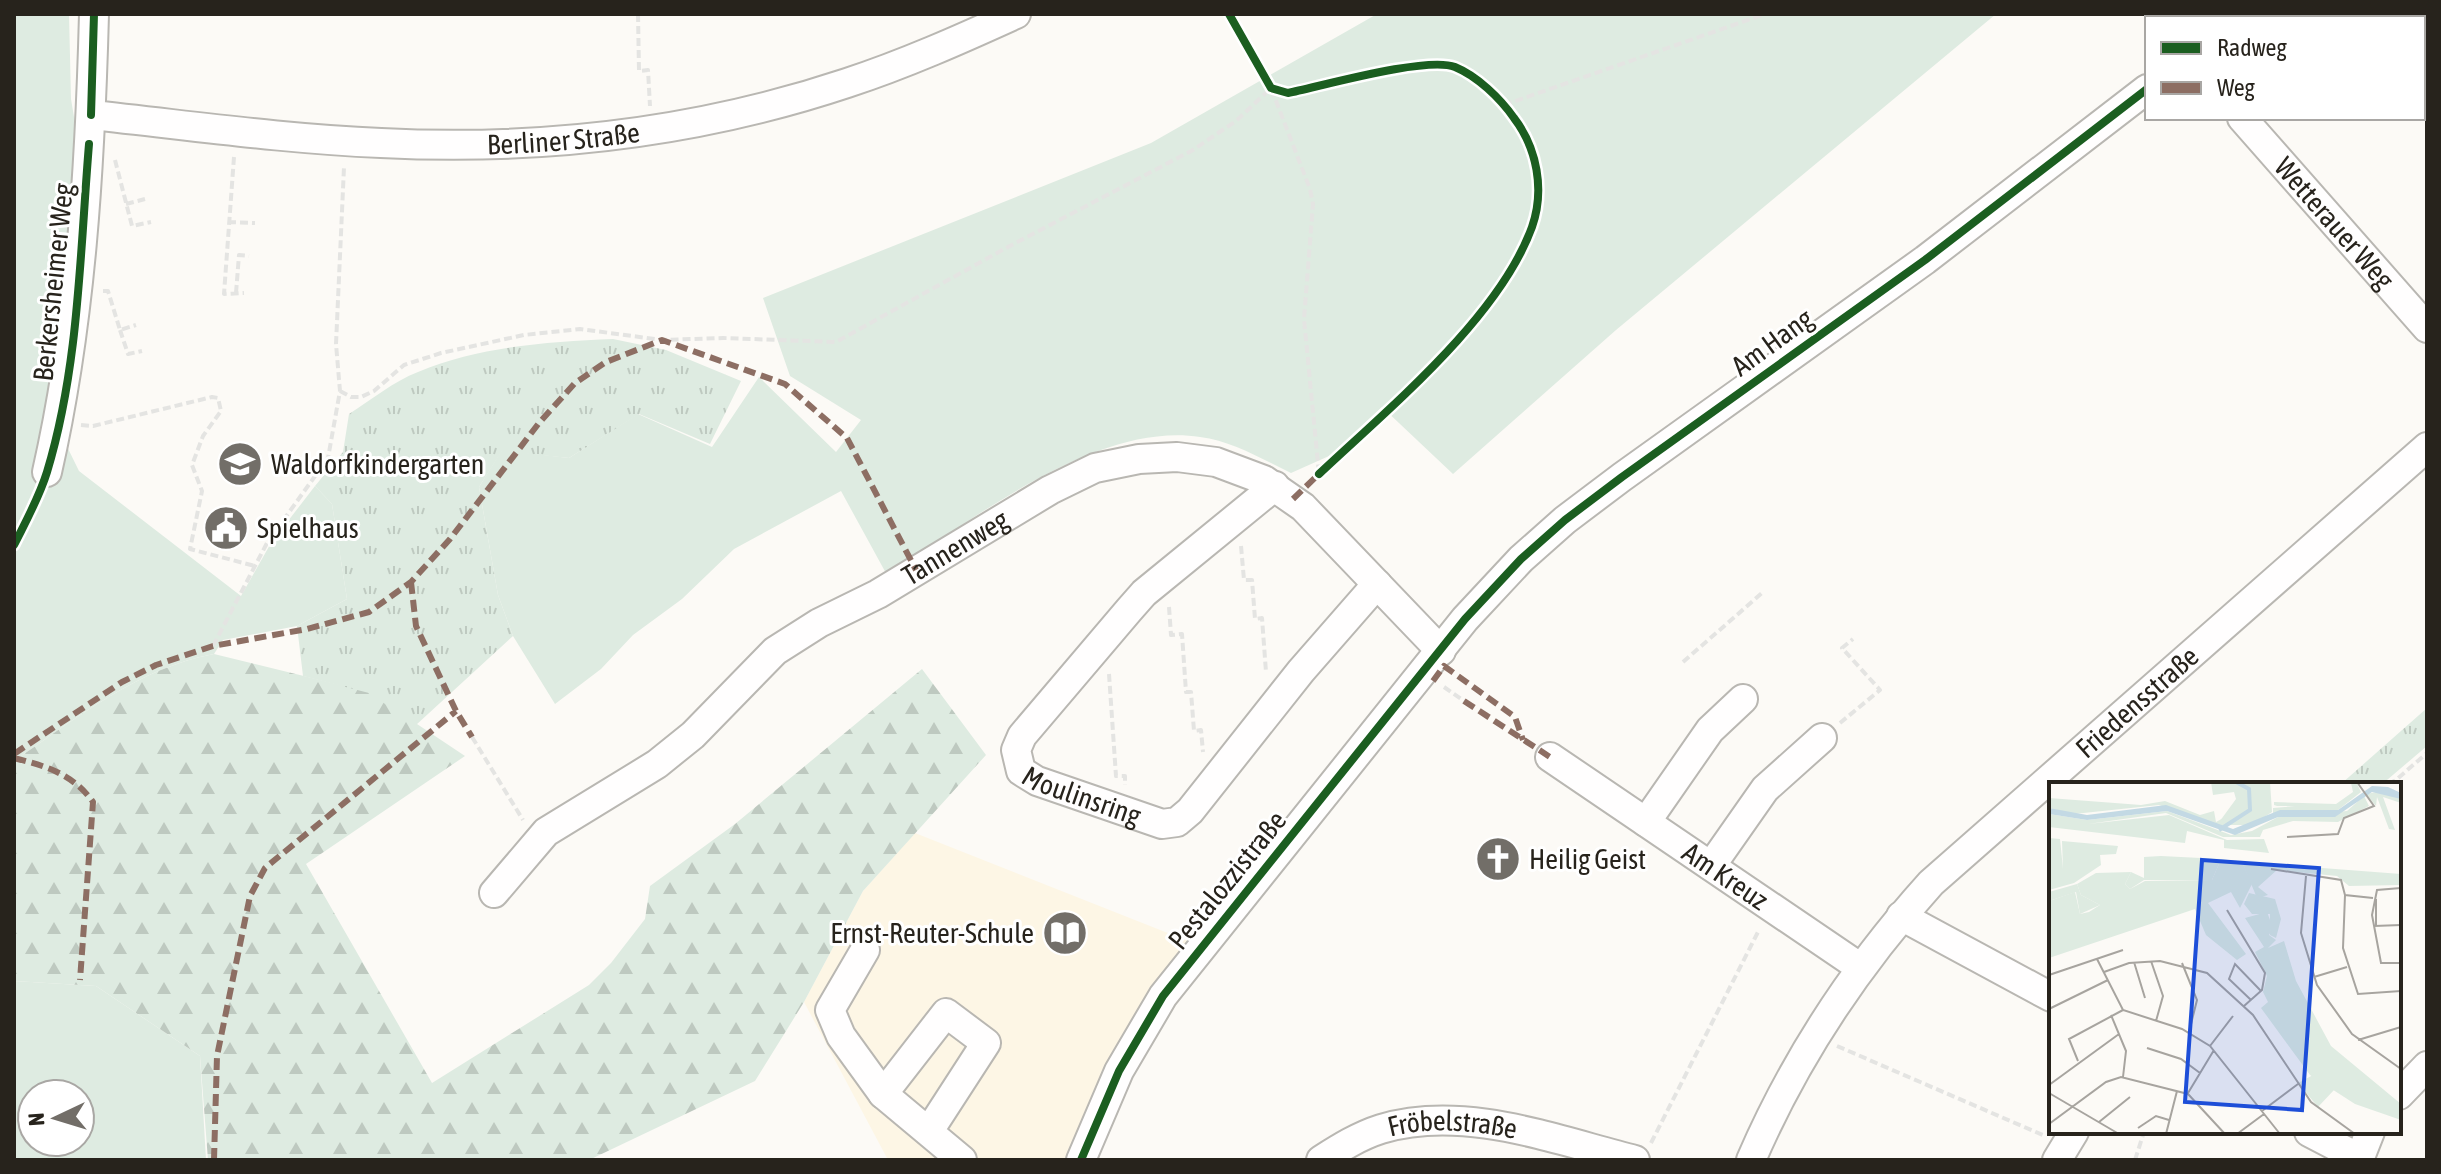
<svg xmlns="http://www.w3.org/2000/svg" width="2441" height="1174" font-family="'Asap Condensed',sans-serif">
  <style>
    .built { fill: #fdf6e5 }
    .green { fill: #deebe1; fill-rule: evenodd }
    .forest { fill: url(#forest-firs) }
    .park { fill: url(#park-tufts) }
    .lines { fill: none; stroke-linecap: round; stroke-linejoin: round }
    .minor-casing { stroke: #b9b7b2; stroke-width: 32 }
    .path { stroke: #e4e4e2; stroke-width: 4; stroke-dasharray: 8 4; stroke-linecap: butt }
    .minor { stroke: #fffefe; stroke-width: 28 }
    .quiet { stroke: #8d6e63; stroke-width: 6; stroke-dasharray: 12 6; stroke-linecap: butt }
    .cycleway-casing { stroke: #fff; stroke-width: 13 }
    .cycleway { stroke: #1b5e20; stroke-width: 8 }
    .labels { text-anchor: middle; stroke-width: 6; stroke-linejoin: round; paint-order: stroke }
    .street-label { font-size: 28px; fill: #27231c; stroke: #fff }
    .poi-label { font-size: 28px; fill: #27231c; stroke: #fff; text-anchor: start }
    .inset-river { fill: none; stroke: #c3d9e4; stroke-width: 4 }
    .inset-road { fill: none; stroke: #a7a49f; stroke-width: 2 }
    .view { fill: #1d4ed8; fill-opacity: 0.15; stroke: #1d4ed8; stroke-width: 4 }
    .inset-edge { fill: none; stroke: #27231c; stroke-width: 4 }
  </style>
  <defs>
    <pattern id="forest-firs" width="22" height="20" patternUnits="userSpaceOnUse" patternTransform="scale(2)"><rect width="22" height="20" fill="#deebe1"/><path d="M5 1l3.5 6h-7zM16 11l3.5 6h-7z" fill="#bec9c0"/></pattern>
    <pattern id="park-tufts" width="24" height="20" patternUnits="userSpaceOnUse" patternTransform="scale(2)"><rect width="24" height="20" fill="#deebe1"/><path d="M3 7l-1-3M5 7V3M7 7l1-3M15 17l-1-3M17 17v-4M19 17l1-3" fill="none" stroke="#bec9c0"/></pattern>
  </defs>
  <rect width="100%" height="100%" fill="#fcfaf6"/>
  <path class="built" d="M915 833 1188 941 1165 972 1102 1077 1067 1160H888L804 1002 863 891Z"/>
  <path class="green" d="M14 14H69L71 99 78 141 53 418 79 471 241 596 271 543 315 486 332 504 347 599 297 626 223 640 214 654C138 668 77 718 14 761Z
    M1377 14H1996L1616 330 1453 474 1382 407 1329 456 1291 473C1262 459 1232 441 1200 437 1096 421 971 521 887 575L841 491 734 549 682 599 633 635 601 669 555 704 513 636 498 595 479 487 502 450 569 458 638 414 712 447 759 377 836 452 861 420 790 376 763 298 1151 143Z
    M14 981 96 986 200 1056 206 1160H14ZM32 1094H80V1142H32Z"/>
  <path class="forest" d="M214 654 369 692 465 756 306 864 432 1083 589 985 611 963 645 919 650 886 735 824 922 669 986 755 863 891 804 1002 755 1081 589 1160H208L200 1056 96 986 14 981V761C77 718 138 668 214 654Z"/>
  <path class="park" d="M613 339 666 350 741 381 710 444 639 414 569 458 502 451 479 487 498 595 513 636 416 725 369 693 303 676 297 626 347 599 332 504 315 486 343 452 349 414C371 400 394 381 418 372 481 346 547 342 613 339Z
    M2427 708V746L2387 780 2341 784Z"/>
  <g class="lines">
    <g class="minor-casing">
      <g id="minor">
        <path d="M2234 18 2238 14"/>
        <path id="s1" d="M91 115C187 125 284 139 381 143 539 151 697 133 847 83 905 64 961 39 1016 14"/>
        <path id="s2" d="M2242 118 2427 328"/>
        <path d="M47 472C81 322 90 167 94 14"/>
        <path id="s3" d="M1275 486 1144 593 1129 610 1022 736 1016 750 1021 771 1037 781 1162 824 1177 822 1190 811 1301 671 1377 584"/>
        <path id="s4" d="M1550 757 1861 968"/>
        <path d="M1646 822 1710 730 1743 699"/>
        <path d="M1711 866 1765 789 1822 738"/>
        <path id="s5" d="M494 893 546 832 657 764 693 735 775 651 819 623 878 594 1050 490 1095 468 1139 459 1177 457 1216 462 1264 480 1303 507 1441 651"/>
        <path d="M1901 916 2051 997"/>
        <path d="M865 950 830 1010 841 1036 883 1094"/>
        <path d="M2399 1095 2427 1066"/>
        <path d="M929 1131 986 1043 946 1013 883 1094 962 1160"/>
        <path d="M2309 1132 2359 1158"/>
        <path d="M1081 1160 1119 1071 1163 996 1465 619 1521 559 1565 520 1622 477 1925 260 2147 89"/>
        <path id="s6" d="M1321 1160C1340 1148 1359 1136 1381 1129 1464 1104 1555 1140 1635 1160"/>
        <path id="s7" d="M1751 1160C1795 1058 1857 965 1931 883L2427 447"/>
        <path d="M2057 1160 2074 1132"/>
        <path d="M2359 1160 2370 1132"/>
      </g>
    </g>
    <path class="path" d="M638 14 639 71 648 70 650 106
      M2157 14 2159 18
      M2357 18 2361 14
      M1504 105 1765 14
      M234 157 224 294 244 293
      M115 160 132 226 151 222
      M126 204 145 199
      M228 222 255 223
      M103 291H108L120 330 136 325
      M236 293 239 255 249 256
      M120 330 128 354 142 351
      M340 391 351 397H361L374 391 404 365 441 353 524 335 580 329 662 340 723 338 836 342 1006 248 1193 150 1236 121 1271 88 1310 189 1313 204 1304 319 1319 474
      M81 425 93 426 212 397 218 398 221 411 203 436 192 465 202 491 190 549 255 566
      M1241 546 1244 580H1252L1255 619 1262 618 1266 672
      M1169 607 1171 635 1182 634 1186 692H1191L1194 731 1201 730 1203 752
      M213 646 267 543 328 458 340 391 336 344 344 167
      M1683 662 1762 593
      M1109 674 1116 776H1125V785
      M1444 687 1464 701
      M1840 723 1880 690 1842 648 1853 639
      M472 737 523 820
      M2388 784 2396 780 2427 753
      M1837 1046 2045 1136
      M1651 1143 1759 930
      M2135 1160 2144 1132"/>
    <use href="#minor" class="minor"/>
    <path class="quiet" d="M1293 499 1319 474
      M411 582 416 626 456 711 472 737
      M1433 681 1444 666 1515 717 1523 740
      M1464 701 1550 757
      M14 754 122 682 156 665 213 646 307 629 369 612 411 582 450 539 539 423 575 383 606 362 662 340 785 384 847 438 916 570
      M14 758C46 766 73 774 93 802L80 980
      M214 1160 217 1056 250 896 265 868 456 711"/>
    <g class="cycleway-casing">
      <path id="cycleway" d="M1229 14 1271 88 1288 93C1322 86 1427 56 1455 67 1477 76 1500 98 1514 118 1537 148 1545 190 1532 227 1499 318 1389 408 1319 474
        M91 115 94 14
        M14 545C26 521 39 498 47 472 79 367 80 252 89 144
        M1081 1160 1119 1071 1163 996 1465 619 1521 559 1565 520 1622 477 1925 260 2147 89"/>
    </g>
    <use href="#cycleway" class="cycleway"/>
  </g>
  <defs>
    <g id="school-disc" transform="scale(2.3)"><circle r="9.5" fill="#726e68" stroke="#fff"/><path d="M0-5L7-2L0 1L-7-2ZM-4 1L0 2.5L4 1V4Q0 6-4 4Z" fill="#fff"/></g>
    <g id="civic-disc" transform="scale(2.3)"><circle r="9.5" fill="#726e68" stroke="#fff"/><path d="M-.6-6.5H3V-4.5H.6V-3L4-1V1h2V6H-6V1h2V-1L-.6-3ZM-1.2 2.5V6h2.4V2.5Z" fill="#fff"/></g>
    <g id="church-disc" transform="scale(2.3)"><circle r="9.5" fill="#726e68" stroke="#fff"/><path d="M-1.2-6h2.4v3.5h3.3v2.4h-3.3V6h-2.4V-.1h-3.3v-2.4h3.3Z" fill="#fff"/></g>
    <g id="library-disc" transform="scale(2.3)"><circle r="9.5" fill="#726e68" stroke="#fff"/><path d="M-6-4Q-3-5.5-.7-3.5V5Q-3 3-6 4ZM6-4Q3-5.5 .7-3.5V5Q3 3 6 4Z" fill="#fff"/></g>
  </defs>
  <g fill-rule="evenodd">
    <use href="#school-disc" x="240" y="464"/>
    <use href="#civic-disc" x="226" y="528"/>
    <use href="#church-disc" x="1498" y="859"/>
    <use href="#library-disc" x="1065" y="933"/>
  </g>
  <g class="labels">
    <g class="street-label">
      <text dy="10" stroke="none"><textPath href="#s1" startOffset="474">Berliner Straße</textPath></text>
      <text dy="10" stroke="none"><textPath href="#s2" startOffset="140">Wetterauer Weg</textPath></text>
      <text transform="translate(53 282) rotate(-84)" y="10">Berkersheimer Weg</text>
      <text transform="translate(1772 342) rotate(-36)" y="10">Am Hang</text>
      <text dy="10" stroke="none"><textPath href="#s5" startOffset="582">Tannenweg</textPath></text>
      <text dy="10" stroke="none"><textPath href="#s7" startOffset="606">Friedensstraße</textPath></text>
      <text dy="10" stroke="none"><textPath href="#s3" startOffset="460">Moulinsring</textPath></text>
      <text dy="10" stroke="none"><textPath href="#s4" startOffset="212">Am Kreuz</textPath></text>
      <text transform="translate(1227 880) rotate(-51)" y="10">Pestalozzistraße</text>
      <text dy="10" stroke="none"><textPath href="#s6" startOffset="140">Fröbelstraße</textPath></text>
    </g>
    <g class="poi-label">
      <text x="271" y="474">Waldorfkindergarten</text>
      <text x="257" y="538">Spielhaus</text>
      <text x="1529" y="869">Heilig Geist</text>
      <text x="1034" y="943" text-anchor="end">Ernst-Reuter-Schule</text>
    </g>
  </g>
  <g transform="translate(2049 782)">
    <rect width="352" height="352" fill="#fcfaf6"/>
    <path d="M307 0 312 10 289 28 224 31V26L246 24H228L225 23V20L287 22 304 10 302 1ZM333 9 352 17V21L334 15 346 48 340 47 328 15 327 24 317 12ZM315 14 320 24 289 40 244 39 214 48 211 55H174L117 31 39 42 120 33 178 58 215 57 220 71 175 66V58L138 49 136 61 0 45V32L38 38 118 29 182 53 203 49 229 35 298 29ZM0 16 92 23 116 19 151 33 165 29 167 40 176 35 168 43 110 23 25 32 0 26ZM0 56 11 57 14 87 13 59 69 64 67 72 51 73 52 83 25 101 0 108ZM95 75 112 74 172 77 163 98H95L81 107 76 102 82 90 95 96ZM193 80 352 92V103L300 104 288 94 228 88 209 105 219 113 208 116ZM28 102 32 113 51 123 31 132 27 110 0 119V110ZM218 130 224 146 220 153 227 158 219 166 235 159 247 199 282 264 352 322V338L306 322 261 293 212 226 219 220 214 210 218 194 206 170 215 165 196 136Z" fill="#deebe1"/>
    <path d="M221 0 223 30 203 43H168L187 17 185 10 164 13 162 0ZM172 77 193 80 203 102 191 126 182 110 159 121 197 172 188 178 157 153 146 127 0 176V119L26 110 31 132 40 130 51 123 32 113 28 102 47 91 82 90 76 102 81 107 96 99 163 98Z" fill="#deebe1"/>
    <path d="M200 111 226 117 232 137 227 156 221 153V132H203L195 122ZM266 292 285 308 269 325 249 301Z" fill="#deebe1"/>
    <path d="M323 4 339 5 352 11V17L323 10 286 35H229L186 53 118 29 38 38 0 32V26L38 33 117 23 184 47 231 28H289Z" fill="#c3d9e4"/>
    <path class="inset-river" d="M170 48 201 28 200 7 187 0"/>
    <path class="inset-road" d="M238 55 289 52 295 36 325 24 308 0M222 87 292 98 296 113 324 116M257 94 252 151 268 203 303 252 352 287M352 106 328 108 323 133 332 181H352M296 113 294 166 309 212 352 209M178 128 216 191 213 208 195 224M327 143V117M325 144 352 143M48 177 74 228 133 247 161 264 231 352M102 179 114 214 107 239M85 180 96 216M133 181 148 218 140 250M55 190 80 181 111 179 158 191 204 233 262 320 306 352M0 193 74 168M265 195 298 185M202 218 180 197 186 182 212 209M0 227 59 198M62 233 77 269 74 295M309 258 352 245M161 264 184 234M98 266 132 277 151 291M29 279 20 257 74 228M0 303 70 252M0 311 70 352M139 311 165 268M213 329 249 302M50 340 81 315M0 342 57 300 72 295 139 312 176 352M89 346 107 334 120 338M117 352 128 309M188 352 215 332"/>
    <path class="view" d="M153 78 270 86 253 328 136 320Z"/>
    <rect width="352" height="352" class="inset-edge"/>
  </g>
  <rect width="2441" height="1174" fill="none" stroke="#27231c" stroke-width="32"/>
  <rect x="2145" y="16" width="280" height="104" fill="#ffffff" stroke="#a9a7a4" stroke-width="2"/>
  <rect x="2161" y="42" width="40" height="12" fill="#1b5e20" stroke="#a9a7a4" stroke-width="2"/>
  <text x="2217" y="56" font-size="24" fill="#27231c">Radweg</text>
  <rect x="2161" y="82" width="40" height="12" fill="#8d6e63" stroke="#a9a7a4" stroke-width="2"/>
  <text x="2217" y="96" font-size="24" fill="#27231c">Weg</text>
  <g transform="translate(56 1118) rotate(266)"><circle r="38" fill="#ffffff" stroke="#a9a7a4" stroke-width="2"/>
  <path d="M0-6L14 30L0 20L-14 30Z" fill="#726e68"/>
  <text y="-12" font-size="22" font-weight="bold" text-anchor="middle" fill="#27231c">N</text>
  </g>
</svg>
